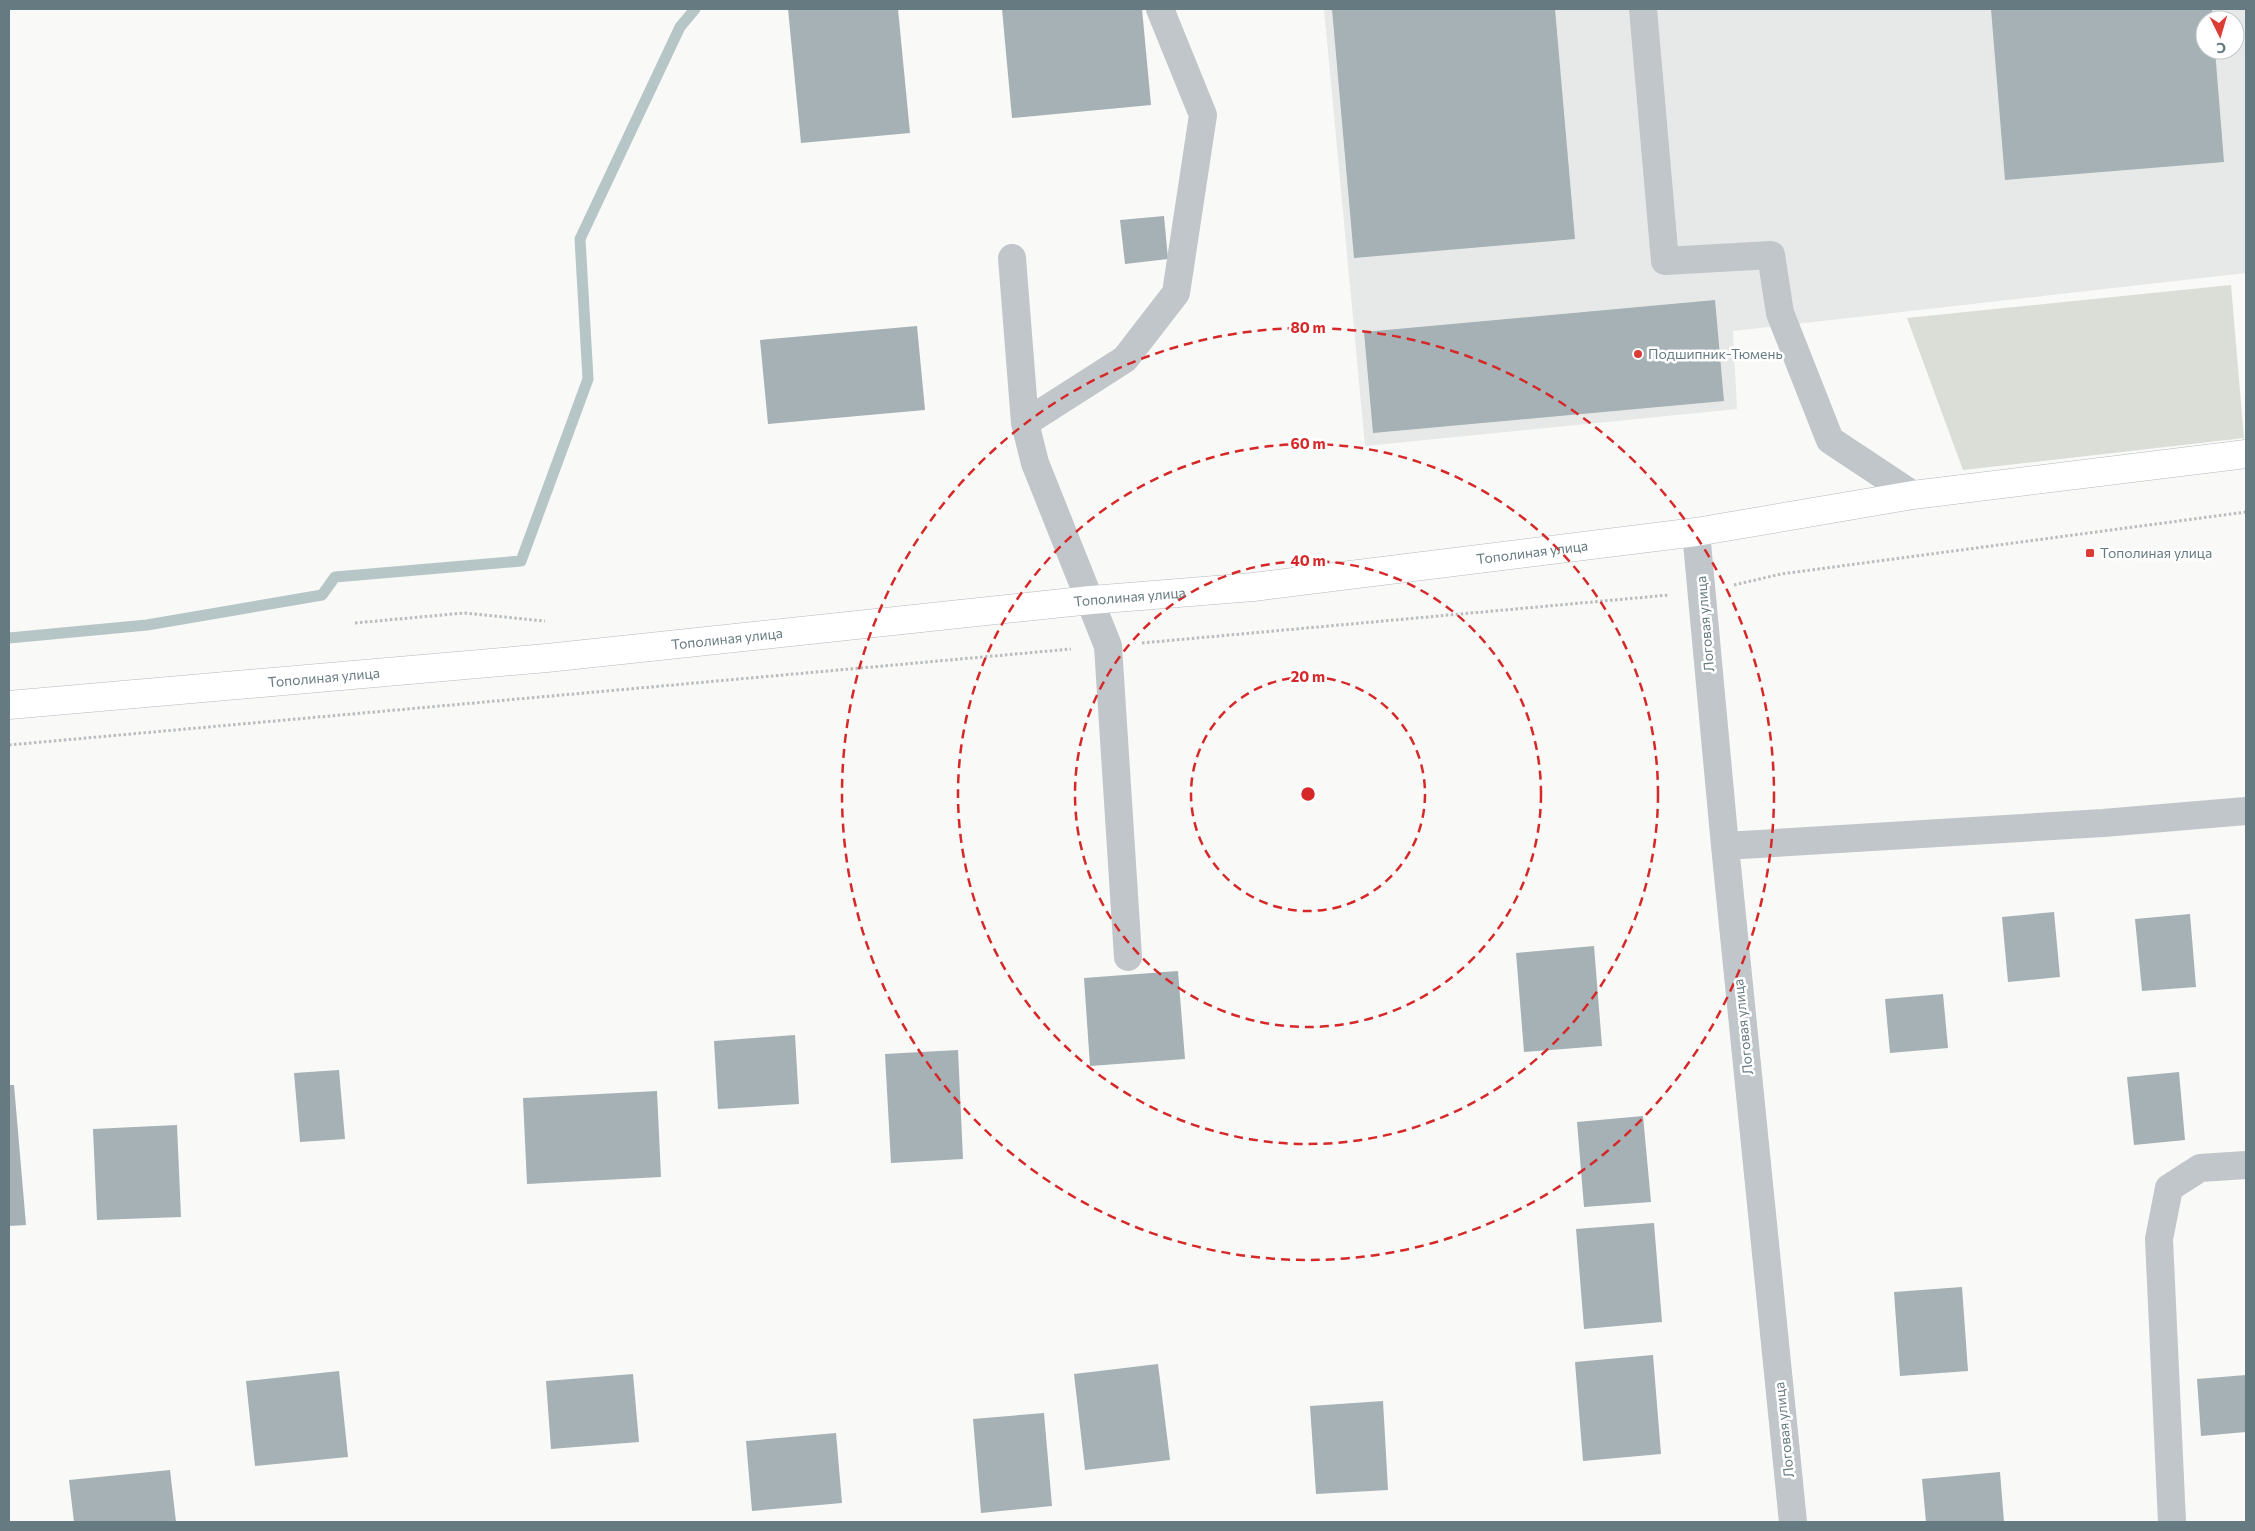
<svg xmlns="http://www.w3.org/2000/svg" width="2255" height="1531" font-family="Commissioner,sans-serif">
  <style>
    .built { fill: #e7e9e8; fill-rule: evenodd }
    .green { fill: #dbded7 }
    .lines { fill: none; stroke-linecap: round; stroke-linejoin: round }
    .stream { stroke: #b6c6c7; stroke-width: 11 }
    .building { fill: #a5b1b4 }
    .major-casing { stroke: #b4babd; stroke-width: 29 }
    .path { stroke: #b9bdbf; stroke-width: 3; stroke-dasharray: 2.5 2.5; stroke-linecap: butt }
    .minor { stroke: #c0c6c9; stroke-width: 28 }
    .major { stroke: #fff; stroke-width: 28 }
    .ring { fill: none; stroke: #d62828; stroke-width: 2.5; stroke-dasharray: 9 6 }
    .poi-dot { fill: #dd3c34; stroke: #fff; stroke-width: 2 }
    .labels { text-anchor: middle; stroke-width: 5; stroke-linejoin: round; paint-order: stroke }
    .poi-label { font-size: 14px; fill: #667a81; stroke: #fff; text-anchor: start }
    .street-label { font-size: 14px; fill: #667a81; stroke: #fff }
    .centre { fill: #d62828; stroke: #fff; stroke-width: 2.5 }
    .ring-label { font-size: 15px; text-anchor: middle; font-weight: bold; fill: #d62828; stroke: #fff; stroke-width: 5; stroke-linejoin: round; paint-order: stroke }
  </style>
  <rect width="100%" height="100%" fill="#f9f9f7"/>
  <path class="built" d="M1324 9H2246V273L1733 331 1737 409 1365 446ZM2205 20H2235V50H2205Z"/>
  <path class="green" d="M2231 285 2244 438 1963 470 1907 318Z"/>
  <g class="lines">
    <path class="stream" d="M9 638 147 625 322 595 335 577 521 561 588 379 580 239 680 27 695 9"/>
  </g>
  <path class="building" d="M788 9H898L910 133 801 143Z
    M1002 9H1142L1151 105 1012 118Z
    M1332 9H1555L1575 239 1354 258Z
    M1991 9H2212L2213 20H2205V50H2215L2224 162 2005 180Z
    M1164 216 1168 259 1125 264 1120 220Z
    M1715 300 1724 401 1373 433 1364 332Z
    M917 326 925 410 768 424 760 340Z
    M2054 912 2060 977 2008 982 2002 917Z
    M2190 914 2196 987 2142 991 2135 919Z
    M1594 946 1602 1046 1524 1052 1516 953Z
    M1178 971 1185 1059 1090 1066 1084 978Z
    M1943 994 1948 1048 1890 1053 1885 999Z
    M795 1035 799 1104 718 1109 714 1041Z
    M958 1050 963 1159 891 1163 885 1054Z
    M339 1070 345 1139 300 1142 294 1073Z
    M2179 1072 2185 1140 2134 1145 2127 1077Z
    M9 1085H14L26 1225 9 1226Z
    M657 1091 661 1177 527 1184 523 1098Z
    M1643 1116 1651 1202 1584 1207 1577 1122Z
    M177 1125 181 1217 97 1220 93 1129Z
    M1654 1223 1662 1322 1584 1329 1576 1229Z
    M1962 1287 1968 1371 1900 1376 1894 1292Z
    M1653 1355 1661 1454 1583 1461 1575 1362Z
    M1158 1364 1170 1460 1085 1470 1074 1374Z
    M339 1371 348 1457 255 1466 246 1381Z
    M633 1374 639 1442 551 1449 546 1381Z
    M2246 1375V1432L2201 1436 2197 1379Z
    M1383 1401 1388 1490 1316 1494 1310 1406Z
    M1044 1413 1052 1506 981 1513 973 1419Z
    M836 1433 842 1503 752 1511 746 1441Z
    M170 1470 176 1522H74L69 1480Z
    M2000 1472 2004 1522H1926L1922 1479Z"/>
  <g class="lines">
    <g class="major-casing">
      <g id="major">
        <path id="s1" d="M9 705 547 658 1091 600 1253 587 1696 532 1913 495 2246 454"/>
      </g>
    </g>
    <path class="path" d="M1734 585 1781 574 2246 512
      M355 623 464 613 545 621
      M1142 643 1669 595
      M9 745 1071 649"/>
    <path class="minor" d="M1643 9 1665 261 1771 255 1780 313 1830 440 1913 495
      M1012 258 1025 423 1035 463 1108 646 1128 957
      M1025 423 1125 359 1176 293 1203 115 1160 9
      M1696 532 1725 846 1793 1522
      M1725 846 2103 823 2246 811
      M2172 1522 2159 1239 2169 1188 2200 1168 2246 1165"/>
    <use href="#major" class="major"/>
  </g>
  <g class="ring">
    <circle cx="1308" cy="794" r="117"/>
    <circle cx="1308" cy="794" r="233"/>
    <circle cx="1308" cy="794" r="350"/>
    <circle cx="1308" cy="794" r="466"/>
  </g>
  <g class="poi-dot">
    <circle cx="1638" cy="354" r="5"/>
    <rect x="2085" y="548" width="10" height="10" rx="2.5"/>
  </g>
  <g class="labels">
    <g class="poi-label">
      <text x="1648" y="359">Подшипник-Тюмень</text>
      <text x="2100" y="558">Тополиная улица</text>
    </g>
    <g class="street-label">
      <text dy="5" stroke="none"><textPath href="#s1" startOffset="1531">Тополиная улица</textPath></text>
      <text dy="5" stroke="none"><textPath href="#s1" startOffset="1126">Тополиная улица</textPath></text>
      <text transform="translate(1705 624) rotate(-95)" y="5">Логовая улица</text>
      <text dy="5" stroke="none"><textPath href="#s1" startOffset="721">Тополиная улица</textPath></text>
      <text dy="5" stroke="none"><textPath href="#s1" startOffset="316">Тополиная улица</textPath></text>
      <text transform="translate(1743 1027) rotate(-96)" y="5">Логовая улица</text>
      <text transform="translate(1784 1430) rotate(-96)" y="5">Логовая улица</text>
    </g>
  </g>
  <circle cx="1308" cy="794" r="8" class="centre"/>
  <g class="ring-label">
    <text x="1308" y="333">80 m</text>
    <text x="1308" y="449">60 m</text>
    <text x="1308" y="566">40 m</text>
    <text x="1308" y="682">20 m</text>
  </g>
  <rect width="2255" height="1531" fill="none" stroke="#667a81" stroke-width="20"/>
  <g transform="translate(2220 35) rotate(175)"><circle r="24" fill="#ffffff" stroke="#c2cacd"/>
  <path d="M0-4L9 19L0 12L-9 19Z" fill="#dd3c34"/>
  <text y="-8" font-size="14" font-weight="bold" text-anchor="middle" fill="#667a81">С</text>
  </g>
</svg>
